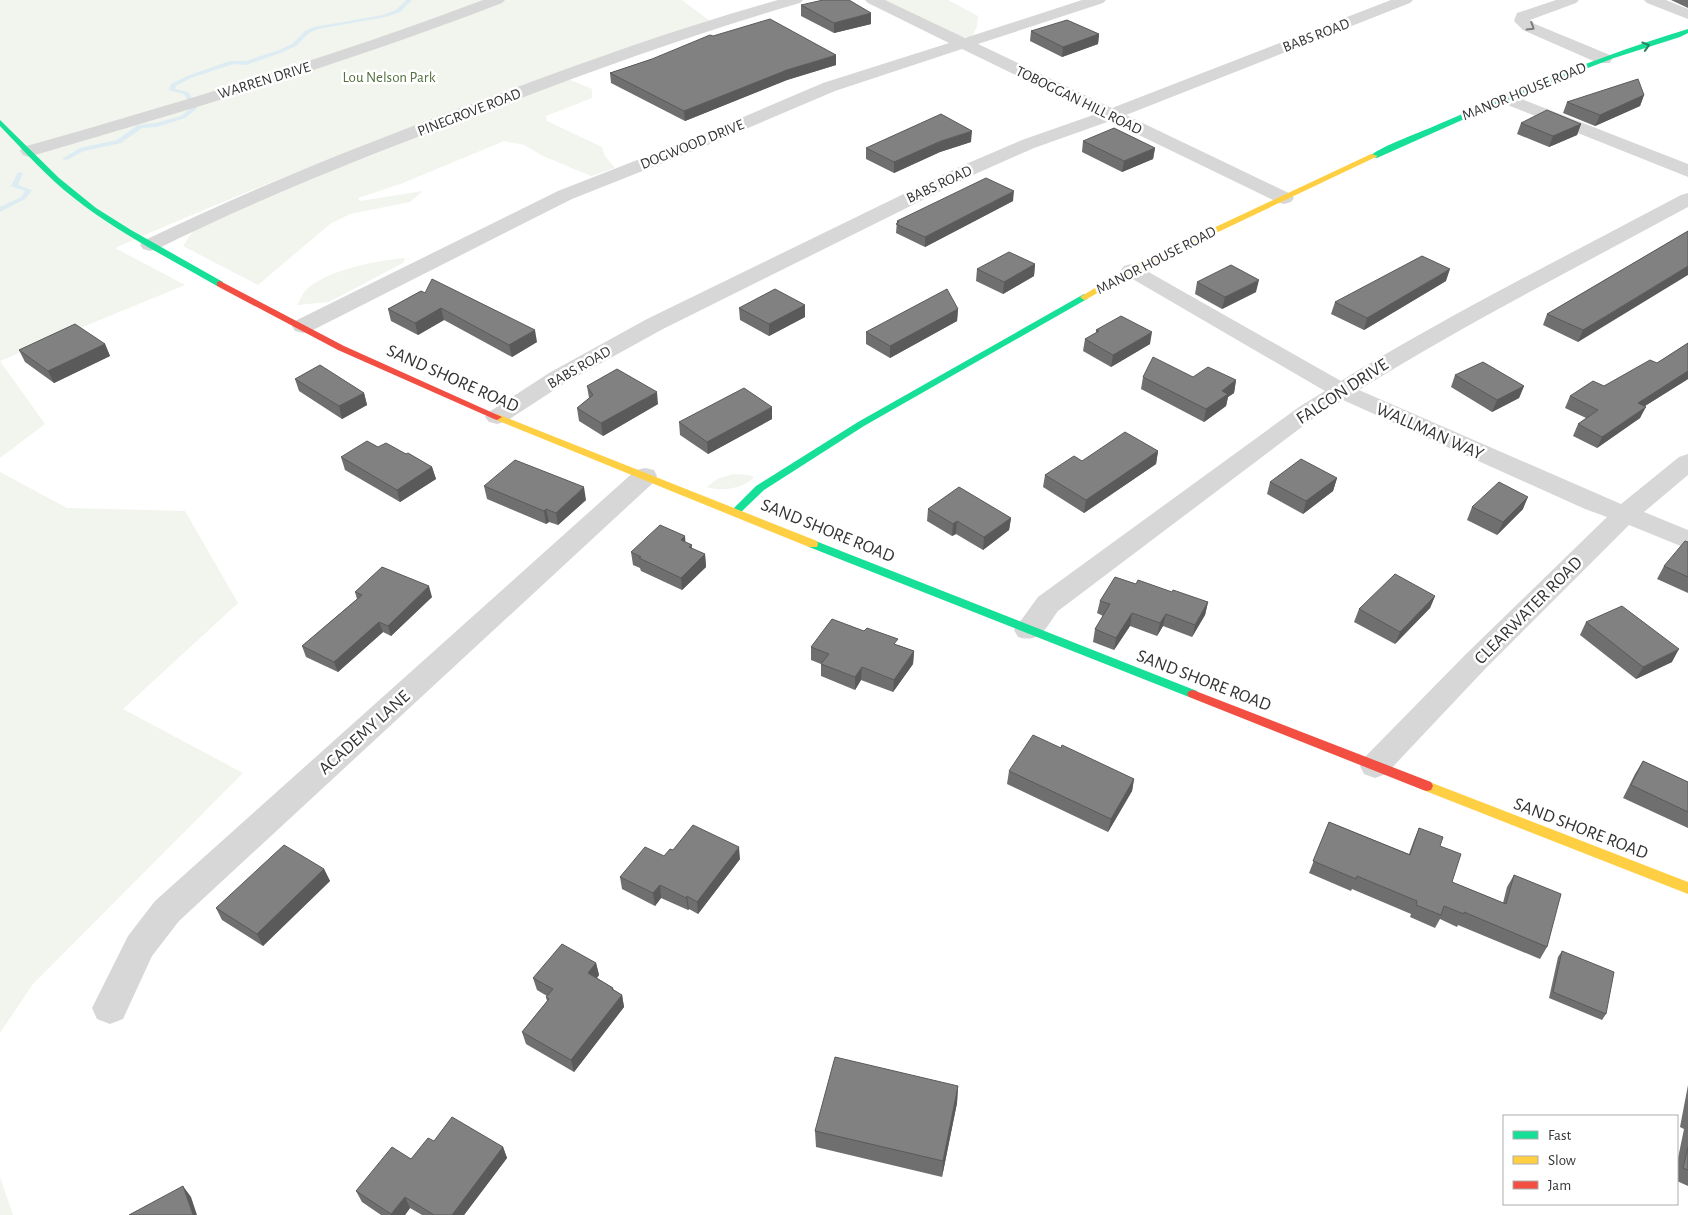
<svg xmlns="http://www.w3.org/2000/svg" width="1688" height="1215" font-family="'Alegreya Sans',sans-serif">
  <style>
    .green { fill: #f1f5ed }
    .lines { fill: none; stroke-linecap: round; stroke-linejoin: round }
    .stream { fill: #ddebf3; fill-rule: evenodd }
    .street { fill: #d7d7d7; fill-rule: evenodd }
    .fast { fill: #16e098; fill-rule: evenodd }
    .slow { fill: #ffcf43; fill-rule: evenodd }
    .jam { fill: #f24e42; fill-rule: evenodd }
    .wall { fill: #6f6f6f }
    .shaded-wall { fill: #5a5a5a }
    .building { fill: #818181; stroke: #5a5a5a }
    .oneway { stroke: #7d7d7d }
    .oneway2 { stroke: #268160 }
    .labels { text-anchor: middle; stroke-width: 5; stroke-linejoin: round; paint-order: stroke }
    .far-street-label { font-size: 15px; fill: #333; stroke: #fff }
    .far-park-label { font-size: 15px; fill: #56703f; stroke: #fff }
    .street-label { font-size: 18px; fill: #333; stroke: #fff }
  </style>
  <rect width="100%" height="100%" fill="#fff"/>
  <path class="green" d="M0 0H682L710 21C509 88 310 163 115 248L185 285 0 361 45 424 0 458Z
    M883 0H948L978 16 977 26 972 37H959Z
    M568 79 592 89V98L546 116 547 121 602 147 605 156 615 168 591 176 543 156 524 145 504 141 403 183 358 198 360 201 423 191 410 202 350 214 330 224 258 285 183 246 193 231 302 182Z
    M405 258 403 263 329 302 297 305C300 300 303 292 308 288 331 269 376 261 405 258Z
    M0 472 67 508 185 511 238 603 123 709 243 773 33 984 0 1033Z
    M733 474 749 475 754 477C744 489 720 492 707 487L717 479Z
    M0 1177 13 1215H0Z"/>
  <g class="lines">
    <path class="stream" d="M406 0H412L400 12 386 17 318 29 309 33 296 46 283 52 246 65 233 64 191 78 176 86 175 89 188 92 192 98 191 99H187L184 94 169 90 171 84 187 76 230 61H246L279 50 292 44 305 31 314 27 383 15 396 10Z
      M194 106 197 108 196 109 185 118 157 127 142 128 121 143 84 151 67 160 62 159 80 148 117 140 138 125 156 123 181 116Z
      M18 172 23 173 18 185 32 190 25 199 0 212V207L21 197 25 191 11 186Z"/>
    <path class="street" d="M483 0H505L502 3C349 62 193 109 35 155L29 157 23 155 20 151 23 147C178 103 332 57 483 0Z
      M778 0H803L800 3C696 33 594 70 492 109 379 151 266 195 157 249L150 251 143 249 140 245 143 241C254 187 369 142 485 99 581 63 678 28 778 0Z
      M865 0H885L965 38 1082 0H1106L1103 3 978 44 1112 108 1391 0H1413L1410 3 1126 115 1291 194 1294 198 1291 202 1284 204 1277 202 1110 121 1034 148 973 175 663 329 565 383 505 422 497 424 489 422 485 417 489 412 549 373 647 319 959 167 1022 140 1096 114 962 49 835 91 713 143 572 199 311 331 303 333 295 331 292 326 295 321 558 191 701 135 823 83 949 43 868 3Z
      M1556 0H1579L1576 3 1530 20 1535 24 1610 55 1612 59 1610 63H1598L1523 30 1514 21 1517 13Z
      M1644 0H1666L1688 9V19L1647 3Z
      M1506 93 1688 164V177L1500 102 1497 98 1500 94Z
      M1688 193V207C1578 267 1466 323 1359 390L1621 504 1679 457 1688 454V475L1644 512 1688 530V549L1629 525 1486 668 1386 774 1375 778 1364 774 1360 766 1364 758 1466 654 1607 517 1585 509 1343 400 1315 417 1058 611C1046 627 1041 644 1018 637L1014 630 1038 597 1299 407 1325 391 1124 274 1121 270 1124 266 1131 264 1138 266 1341 381C1451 313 1567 256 1681 195Z
      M645 468 654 470 657 476 654 482 179 921 152 956 123 1019 110 1024 97 1019 92 1008 128 936 155 901 636 470Z"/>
    <path class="fast" d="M1688 29V33L1680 37 1614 58 1575 73 1489 108 1377 158 1370 156C1383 145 1422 132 1439 124 1521 88 1603 55 1688 29Z
      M0 120 59 178 96 208 131 230 223 282V286H217C169 258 118 233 74 198 47 177 24 151 0 126Z
      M1084 294 1088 297 1087 299 864 426 764 490 740 513 736 514 731 511 756 486 858 422Z
      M813 540 1197 691 1199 694 1197 697H1189L809 547 808 544 809 541Z"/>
    <path class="slow" d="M1371 154 1378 156 1134 272 1087 299 1084 300 1080 297 1128 268Z
      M497 414 817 541 818 544 817 547H809L494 419 492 417Z
      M1427 781 1688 882V894L1423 790 1421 786 1423 782Z"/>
    <path class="jam" d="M220 281 344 346 502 417 497 420 494 419 338 350 217 286V282Z
      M1193 690 1431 782 1433 786 1431 790 1427 791 1423 790 1189 697 1187 694 1189 691Z"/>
  </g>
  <path class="wall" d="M1671 0H1688V8Z
    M801 5 871 24 834 33 801 16Z
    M1031 31 1099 34 1098 44 1062 57 1030 41Z
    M652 59 836 65 787 80 685 121 611 83 610 73Z
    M1644 95 1640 106 1595 126 1563 113 1567 102Z
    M1521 123 1581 124 1577 135 1549 147 1517 134Z
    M1083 141 1155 148 1153 159 1122 172 1082 152Z
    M971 142 940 152 894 173 866 159V148Z
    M1013 201 925 247 896 233 897 221Z
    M1688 231 1578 342 1543 325 1547 314Z
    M1035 264 1034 276 1003 294 976 281 977 269Z
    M1446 281 1364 330 1331 314 1335 302Z
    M1197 282 1256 292 1222 309 1195 294Z
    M421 291 537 342 512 357 444 320 418 335 391 321 388 309Z
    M805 305V317L769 336 740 320 739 308Z
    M958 309 957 321 890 358 866 344V332Z
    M1096 330 1150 344 1111 367 1083 351 1085 339 1096 333Z
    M1688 343V379L1645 406 1640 418 1597 448 1573 436 1578 424 1586 418 1565 408 1570 396 1604 386 1657 363Z
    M105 344 110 356 54 383 25 362 19 350Z
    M1455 375 1524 386 1519 398 1492 412 1451 387Z
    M1143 377H1193L1236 380 1234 393 1228 397 1226 406 1204 422 1141 389Z
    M295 379 364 393 367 405 342 419 299 391Z
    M587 386 658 404 603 436 579 421 577 408 589 398Z
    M772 419 708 454 680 435 679 422Z
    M378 447 406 454 432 467 436 479 400 502 345 470 341 457Z
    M1158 451 1156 464 1084 513 1043 487 1045 475 1082 461Z
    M1337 478 1333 491 1303 514 1267 494 1270 482Z
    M484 486 586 500 558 525 549 522 546 524 487 499Z
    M1472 507 1523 509 1497 535 1467 520Z
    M928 509 1011 518 1009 530 983 550 956 534 952 536 927 521Z
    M685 536V542L692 545V549L705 554 706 567 682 590 641 571 640 568 633 565 631 552Z
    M1688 542V593L1657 579 1664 566Z
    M1136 584 1208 602 1205 615 1192 637 1163 626 1157 636 1130 626 1114 650 1093 642 1095 629 1103 616 1097 613 1100 601Z
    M355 592 432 597 391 636 383 632 338 672 306 657 302 646 357 599Z
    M1435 596 1430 608 1395 644 1354 622 1359 609Z
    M1586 622 1672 662 1636 679 1580 635Z
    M898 645 914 651 913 664 893 692 861 680 855 690 821 676V664L811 660V647Z
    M1061 748 1134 779 1132 791 1108 832 1007 784 1009 771Z
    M1643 761 1688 782V828L1623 798 1635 774Z
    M1329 822 1409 854 1414 840 1419 828 1440 846 1452 882 1503 903 1507 887 1514 875 1547 947 1540 959 1458 925 1457 927 1440 919 1435 928 1410 917 1411 914 1352 889 1351 891 1309 873Z
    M673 850 740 859 698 914 689 909 688 910 661 898 655 906 622 889 620 877 664 856Z
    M324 869 330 881 263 946 222 920 216 908Z
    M1562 951 1606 1014 1602 1020 1549 998 1558 957Z
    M596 963 599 975 597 978 613 988 614 990 622 995 624 1007 574 1072 526 1044 522 1032 547 1001 546 997 547 996 537 990 533 978Z
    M1688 1085V1186L1677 1181V1163L1684 1129 1680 1127Z
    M958 1086 957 1103 942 1177 816 1147 815 1131Z
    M434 1141 503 1147 507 1158 464 1215H422L410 1208 405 1215H381L362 1202 356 1191 411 1159Z"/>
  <path class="shaded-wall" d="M871 13V24L834 33V23Z
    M1099 34 1098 44 1062 57 1063 47Z
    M836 55V65L787 80 685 121 684 111 787 70Z
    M1644 95 1640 106 1595 126 1600 115Z
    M1581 124 1577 135 1549 147 1553 136Z
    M972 131 971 142 940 152 894 173V162L941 141Z
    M1155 148 1153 159 1122 172 1124 161Z
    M1014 191 1013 201 925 247V237Z
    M1035 264 1034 276 1003 294 1004 282Z
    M1688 266V275L1578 342 1583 330Z
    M1450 269 1446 281 1364 330 1367 318Z
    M1259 280 1256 292 1222 309 1225 297Z
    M805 305V317L769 336V324Z
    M441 308 444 320 418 335 415 323Z
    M958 309 957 321 890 358V346Z
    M535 330 537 342 512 357 509 345Z
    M1152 332 1150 344 1111 367 1113 355Z
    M105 344 110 356 54 383 48 371Z
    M1688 371V379L1632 414 1638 403Z
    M1236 380 1234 393 1228 397 1226 406 1204 422 1206 409 1222 391Z
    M1524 386 1519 398 1492 412 1497 400Z
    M657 392 658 404 603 436 601 423Z
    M364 393 367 405 342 419 339 406Z
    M772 407V419L708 454 707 442Z
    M1646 407 1640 418 1597 448 1602 437Z
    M1158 451 1156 464 1084 513 1086 500Z
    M432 467 436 479 400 502 397 490Z
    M1337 478 1333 491 1303 514 1306 501Z
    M584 487 586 500 558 525 556 513Z
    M1528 497 1523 509 1497 535 1503 522Z
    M546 509 549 522 546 524 544 511Z
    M1011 518 1009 530 983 550 984 537Z
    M957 521 956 534 952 536 953 524Z
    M685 536 686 549 681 540Z
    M705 554 706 567 682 590 681 578Z
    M429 586 432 597 391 636 388 626Z
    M1435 596 1430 608 1395 644 1400 632Z
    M1208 602 1205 615 1192 637 1195 625Z
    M1132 613 1130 626 1114 650 1116 638Z
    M1166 614 1163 626 1157 636 1160 623Z
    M379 622 383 632 338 672 334 662Z
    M1679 649 1672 662 1636 679 1643 667Z
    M914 651 913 664 893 692 894 680Z
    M862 667 861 680 855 690V677Z
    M1134 779 1132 791 1108 832 1111 819Z
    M739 847 740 859 698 914 697 902Z
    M324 869 330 881 263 946 257 934Z
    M660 885 661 898 655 906 653 893Z
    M687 896 689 909 688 910 686 898Z
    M596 963 599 975 591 985 588 973Z
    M622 995 624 1007 574 1072 571 1060Z
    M958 1086 957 1103 942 1177 943 1161Z
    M503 1147 507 1158 464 1215H452Z
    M183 1186 191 1197 197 1215H193Z
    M405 1197 410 1208 405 1215H391Z"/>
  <path class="building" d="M823 0H849L871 13 834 23 801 5Z
    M770 19 836 55 787 70 684 111 610 73 652 59 710 35 713 36Z
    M1067 20 1099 34 1063 47 1031 31Z
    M1638 79 1644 95 1600 115 1567 102Z
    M1547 110 1581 124 1553 136 1521 123Z
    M941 114 972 131 941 141 894 162 866 148Z
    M1114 128 1155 148 1124 161 1083 141Z
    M986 178 1014 191 925 237 896 224 899 222 897 221Z
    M1688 231V266L1583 330 1547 314Z
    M1009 252 1035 264 1004 282 977 269Z
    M1422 256 1450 269 1367 318 1335 302Z
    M1231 265 1259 280 1225 297 1197 282Z
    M432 279 535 330 509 345 441 308 415 323 388 309 421 291 425 293Z
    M775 289 805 305 769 324 739 308Z
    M947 289 958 309 890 346 866 332Z
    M1121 316 1152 332 1113 355 1085 339 1099 331 1096 330Z
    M75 324 105 344 48 371 19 350Z
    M1688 343V371L1638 403 1646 407 1602 437 1578 424 1598 410 1570 396 1593 381 1604 386 1650 360 1657 363Z
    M1153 357 1193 377 1208 367 1236 380 1222 391 1228 394 1206 409 1143 377Z
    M1483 362 1524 386 1497 400 1455 375Z
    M320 365 364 393 339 406 295 379Z
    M617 369 657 392 601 423 577 408 593 395 587 386Z
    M744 388 772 407 707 442 679 422Z
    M1125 432 1158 451 1086 500 1045 475 1074 456 1082 461Z
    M367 441 378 447 386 443 406 454 408 453 432 467 397 490 341 457Z
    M1301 459 1337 478 1306 501 1270 482Z
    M515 460 584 487 556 513 546 509 544 511 484 486Z
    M1499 482 1528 497 1503 522 1472 507Z
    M959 487 1011 518 984 537 957 521 953 524 928 509Z
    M660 525 685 536 681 540 692 545 689 547 705 554 681 578 639 558 641 557 631 552Z
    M1685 541 1688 542V577L1664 566Z
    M382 567 429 586 388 626 379 622 334 662 302 646 362 595 355 592Z
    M1395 574 1435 596 1400 632 1359 609Z
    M1115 577 1136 584 1138 580 1172 592 1173 590 1208 602 1195 625 1166 614 1160 623 1132 613 1116 638 1095 629 1110 604 1100 601Z
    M1622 606 1679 649 1643 667 1586 622Z
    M832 619 864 631 867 628 898 639 894 644 914 651 894 680 862 667 855 677 821 664 829 654 811 647Z
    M1033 735 1061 748 1062 745 1134 779 1111 819 1009 771Z
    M1643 761 1688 782V812L1631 785Z
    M1329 822 1410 855 1419 828 1443 837 1440 846 1461 854 1452 882 1506 904 1514 875 1561 894 1547 947 1464 912V914L1444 906 1441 915 1416 905 1417 901 1357 876 1356 879 1313 861Z
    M693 825 739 847 697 902 687 896 686 898 660 885 653 893 620 877 645 847 664 856 670 849 673 850Z
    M284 845 324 869 257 934 216 908Z
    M562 944 596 963 588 973 613 988 612 989 622 995 571 1060 522 1032 549 999 546 997 553 989 533 978Z
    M1562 951 1614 972 1606 1014 1553 992Z
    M835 1057 958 1086 943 1161 815 1131Z
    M452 1117 503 1147 452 1215H434L405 1197 391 1214 356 1191 392 1147 411 1159 428 1138 434 1141Z
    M1688 1147V1170L1683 1168Z
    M183 1186 193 1215H129Z"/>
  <defs><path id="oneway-chevron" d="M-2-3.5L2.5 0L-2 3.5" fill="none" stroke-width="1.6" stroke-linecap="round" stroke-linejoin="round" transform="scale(1.25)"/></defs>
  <use class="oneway" href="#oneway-chevron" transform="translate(1531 27) rotate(32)"/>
  <use class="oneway2" href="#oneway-chevron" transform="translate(1646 46) rotate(-17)"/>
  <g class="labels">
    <g class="far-street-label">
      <text transform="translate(1316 35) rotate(-21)" y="5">BABS ROAD</text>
      <text transform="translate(264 80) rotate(-17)" y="5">WARREN DRIVE</text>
      <text transform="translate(1524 91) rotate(-22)" y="5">MANOR HOUSE ROAD</text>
      <text transform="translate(1079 100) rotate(26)" y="5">TOBOGGAN HILL ROAD</text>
      <text transform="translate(469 112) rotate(-21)" y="5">PINEGROVE ROAD</text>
      <text transform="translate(692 144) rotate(-22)" y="5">DOGWOOD DRIVE</text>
      <text transform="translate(939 184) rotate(-25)" y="5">BABS ROAD</text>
      <text transform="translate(1156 260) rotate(-27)" y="5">MANOR HOUSE ROAD</text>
      <text transform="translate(579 367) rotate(-30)" y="5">BABS ROAD</text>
    </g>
    <g class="far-park-label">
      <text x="389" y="82">Lou Nelson Park</text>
    </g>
    <g class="street-label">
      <text transform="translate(453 378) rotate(24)" y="6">SAND SHORE ROAD</text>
      <text transform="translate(1342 391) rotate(-33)" y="6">FALCON DRIVE</text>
      <text transform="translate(1430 431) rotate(24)" y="6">WALLMAN WAY</text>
      <text transform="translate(828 530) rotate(22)" y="6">SAND SHORE ROAD</text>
      <text transform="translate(1528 610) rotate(-45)" y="6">CLEARWATER ROAD</text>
      <text transform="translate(1204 680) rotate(21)" y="6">SAND SHORE ROAD</text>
      <text transform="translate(364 732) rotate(-42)" y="6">ACADEMY LANE</text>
      <text transform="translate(1581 828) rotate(21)" y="6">SAND SHORE ROAD</text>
    </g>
  </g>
  <rect x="1503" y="1115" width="175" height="90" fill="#ffffff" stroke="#adadad"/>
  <rect x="1513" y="1131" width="25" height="8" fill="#16e098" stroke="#adadad"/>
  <text x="1548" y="1140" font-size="15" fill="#333333">Fast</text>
  <rect x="1513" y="1156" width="25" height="8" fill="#ffcf43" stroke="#adadad"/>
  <text x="1548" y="1165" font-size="15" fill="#333333">Slow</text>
  <rect x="1513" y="1181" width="25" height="8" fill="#f24e42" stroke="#adadad"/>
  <text x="1548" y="1190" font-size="15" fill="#333333">Jam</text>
</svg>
